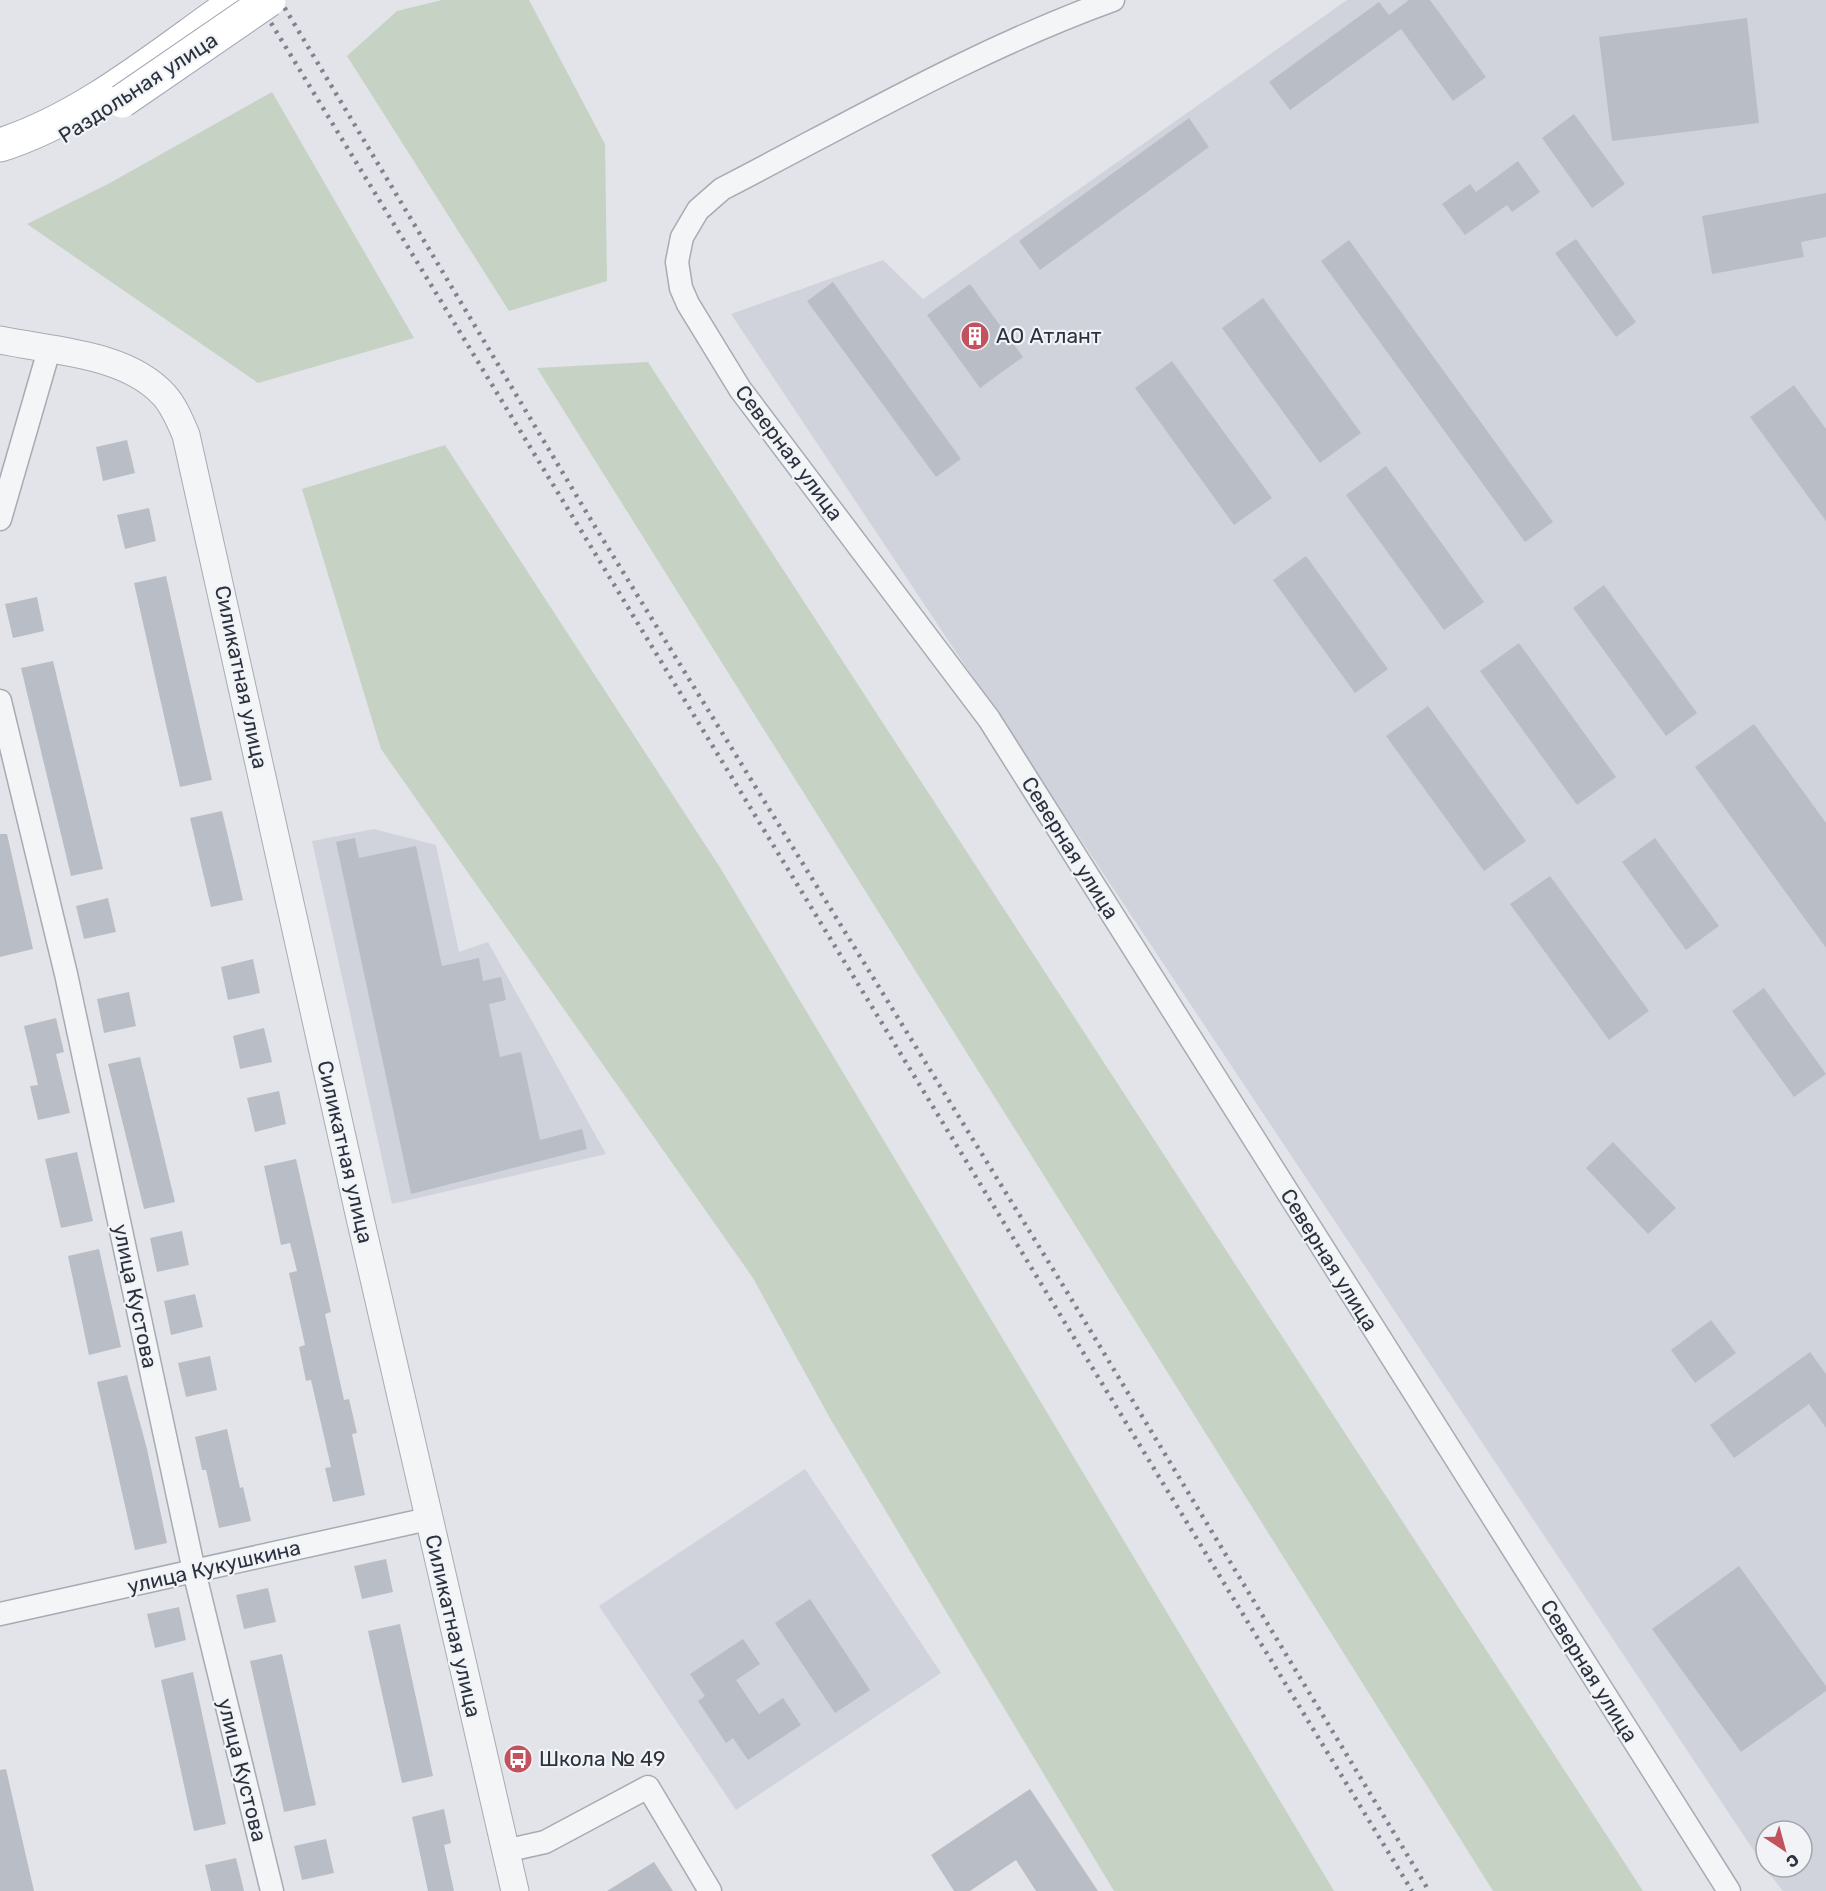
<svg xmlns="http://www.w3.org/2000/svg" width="1826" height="1891" font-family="Rubik,sans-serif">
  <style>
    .built { fill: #d0d3db; fill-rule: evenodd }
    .green { fill: #c6d2c4 }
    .building { fill: #b9bdc5 }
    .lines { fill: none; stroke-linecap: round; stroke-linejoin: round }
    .minor-casing { stroke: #a7abb3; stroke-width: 25 }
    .tertiary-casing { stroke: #a7abb3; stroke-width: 29 }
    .primary-casing { stroke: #a2a8b3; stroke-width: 35 }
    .minor { stroke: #f4f5f7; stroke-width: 22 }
    .tertiary { stroke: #f4f5f7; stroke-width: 27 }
    .primary { stroke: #fff; stroke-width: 33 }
    .rail { stroke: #7d8391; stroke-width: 4.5; stroke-dasharray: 3 6; stroke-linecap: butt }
    .primary-bridge-casing { stroke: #a2a8b3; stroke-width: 35; stroke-linecap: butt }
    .primary-bridge { stroke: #fff; stroke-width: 33 }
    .labels { text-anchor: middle; stroke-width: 4.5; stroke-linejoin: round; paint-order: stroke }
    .street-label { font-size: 21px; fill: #2b323f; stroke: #f1f3f6 }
    .poi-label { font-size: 21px; fill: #2b323f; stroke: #f1f3f6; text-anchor: start }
  </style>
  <rect width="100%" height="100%" fill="#e2e4e9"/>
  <path class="built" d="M1347 0H1826V1891H1783L1768 1872 731 314 883 260 923 299ZM1766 1831H1802V1867H1766Z
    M374 829 436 845 459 952 488 942 606 1154 392 1204 312 841Z
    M805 1469 941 1673 736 1810 599 1606Z"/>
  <path class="green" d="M442 0H529L605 144 607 281 509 311 347 56 397 11Z
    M272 92 414 338 258 383 27 224 108 184Z
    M648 362 1643 1891H1493L537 368Z
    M445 445 721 869 1334 1891H1114L831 1420 753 1278 381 749 302 489Z"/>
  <path class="building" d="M1409 0H1430L1486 77 1453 101 1401 29 1290 110 1269 82 1379 2 1389 15Z
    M1747 18 1759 123 1612 141 1599 37Z
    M1574 114 1625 184 1592 208 1542 138Z
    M1189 118 1209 147 1040 270 1019 241Z
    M1518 161 1540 192 1512 212 1507 205 1465 235 1442 204 1470 184 1476 192Z
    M1826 193V237L1801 242 1804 257 1712 274 1702 216Z
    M1576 239 1636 322 1616 337 1555 253Z
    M1349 240 1553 522 1525 542 1321 261Z
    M833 282 961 459 936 477 807 301Z
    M970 284 1023 357 980 388 927 315Z
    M1263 298 1361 433 1320 463 1222 328Z
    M1172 361 1272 498 1234 525 1135 388Z
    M1794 385 1826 429V521L1750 417Z
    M127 440 135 473 103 481 96 447Z
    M1386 466 1484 602 1444 630 1346 495Z
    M149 508 156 541 125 549 117 515Z
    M1306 556 1388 669 1355 693 1273 580Z
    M166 576 212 780 180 787 134 583Z
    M1604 585 1697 713 1666 736 1573 608Z
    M37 597 44 631 13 638 5 604Z
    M1519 643 1616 777 1577 805 1480 671Z
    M53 661 103 869 71 876 21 668Z
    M1428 706 1526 841 1484 871 1386 736Z
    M1754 724 1826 823V948L1695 767Z
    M222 811 243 900 211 907 190 818Z
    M0 834H7L33 949 0 957Z
    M355 838 359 858 416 846 442 966 479 958 483 981 501 977 506 1000 489 1004 500 1057 521 1052 540 1140 582 1129 587 1149 411 1194 336 842Z
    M1655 838 1719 926 1686 950 1622 862Z
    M1550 876 1649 1011 1609 1040 1510 904Z
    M108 898 116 932 84 939 76 906Z
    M253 959 260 993 228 1000 221 967Z
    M1764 988 1826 1074 1794 1097 1732 1011Z
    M129 992 136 1026 104 1033 97 999Z
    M56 1018 64 1052 56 1054 70 1113 38 1120 30 1086 38 1085 24 1026Z
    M264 1028 272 1062 240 1069 233 1036Z
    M140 1057 175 1202 144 1209 108 1064Z
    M279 1091 286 1124 255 1132 247 1098Z
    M1613 1142 1676 1208 1648 1234 1586 1168Z
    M77 1152 93 1221 61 1228 45 1159Z
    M296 1159 331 1312 325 1314 344 1400 349 1399 357 1433 352 1434 365 1495 333 1502 325 1468 331 1467 311 1380 306 1381 299 1347 305 1345 289 1273 297 1271 290 1243 281 1245 264 1166Z
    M182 1231 189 1265 157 1272 150 1238Z
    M99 1249 121 1347 89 1355 68 1256Z
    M195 1294 203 1327 171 1335 164 1301Z
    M1711 1320 1736 1353 1695 1383 1671 1350Z
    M1810 1352 1826 1374V1428L1809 1404 1734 1458 1710 1425Z
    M210 1356 217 1390 186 1397 178 1363Z
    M127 1375 147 1449 167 1543 135 1550 97 1382Z
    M227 1429 240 1488 243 1487 251 1521 219 1528 206 1470H202L195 1437Z
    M386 1559 393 1592 362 1599 354 1566Z
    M1739 1566 1826 1686V1691L1741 1752 1652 1629Z
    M268 1588 276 1622 244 1629 236 1595Z
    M810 1599 870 1690 835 1713 775 1623Z
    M179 1607 186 1640 155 1648 147 1614Z
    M400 1624 433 1776 402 1783 368 1631Z
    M743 1639 760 1664 736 1680 759 1714 783 1698 801 1725 748 1760 733 1738 726 1743 698 1701 705 1696 690 1674Z
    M282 1654 316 1805 284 1812 250 1661Z
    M193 1672 226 1824 194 1831 161 1680Z
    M6 1769 34 1891H0V1770Z
    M1030 1789 1098 1891H1036L1016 1860 970 1891H954L931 1855Z
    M444 1809 451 1843 444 1845 454 1891H428L412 1817Z
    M326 1839 334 1873 302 1880 294 1846Z
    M236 1858 244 1891H211L205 1865Z
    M654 1862 673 1891H607Z"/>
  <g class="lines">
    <g class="minor-casing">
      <path id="minor" d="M1113 0C977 49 850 123 722 189L698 210 682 237 677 262 681 288 688 304 740 389 989 719 1729 1891
        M0 519 49 350
        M0 701 66 974 194 1571 272 1891
        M0 1614 428 1519
        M505 1851 545 1842 648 1787 710 1891"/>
    </g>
    <g class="tertiary-casing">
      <path id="tertiary" d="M0 340C52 351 126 353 164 395 174 406 180 421 186 435L360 1218 515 1891"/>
    </g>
    <g class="primary-casing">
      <path id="primary" d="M0 145C86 118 164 51 238 0"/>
    </g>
    <use href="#minor" class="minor"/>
    <use href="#tertiary" class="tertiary"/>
    <use href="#primary" class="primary"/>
    <path class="rail" d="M257 0 1412 1891
      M280 0 594 525 1067 1292 1429 1891"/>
    <g class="primary-bridge-casing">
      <path id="primary-bridge" d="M122 101 269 0"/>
    </g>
    <use href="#primary-bridge" class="primary-bridge"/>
  </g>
  <defs>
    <g id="building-disc" transform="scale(1.5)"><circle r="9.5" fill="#c2535e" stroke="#f1f3f6"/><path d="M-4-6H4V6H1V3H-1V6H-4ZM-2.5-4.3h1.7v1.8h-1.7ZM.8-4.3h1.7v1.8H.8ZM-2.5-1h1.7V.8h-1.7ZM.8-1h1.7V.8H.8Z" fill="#fff"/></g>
    <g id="bus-disc" transform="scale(1.5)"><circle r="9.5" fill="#c2535e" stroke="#f1f3f6"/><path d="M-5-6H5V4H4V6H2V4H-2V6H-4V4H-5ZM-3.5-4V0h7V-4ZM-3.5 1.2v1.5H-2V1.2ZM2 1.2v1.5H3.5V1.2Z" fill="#fff"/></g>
  </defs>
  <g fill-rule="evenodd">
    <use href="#building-disc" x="975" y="336"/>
    <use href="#bus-disc" x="518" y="1759"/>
  </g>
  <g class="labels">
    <g class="street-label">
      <text transform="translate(138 88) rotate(-33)" y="7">Раздольная улица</text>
      <text transform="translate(789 453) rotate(53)" y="7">Северная улица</text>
      <text transform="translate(241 677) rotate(78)" y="7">Силикатная улица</text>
      <text transform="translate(1070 848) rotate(58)" y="7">Северная улица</text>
      <text transform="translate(345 1152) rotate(77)" y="7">Силикатная улица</text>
      <text transform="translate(1329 1260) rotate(58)" y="7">Северная улица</text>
      <text transform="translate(135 1296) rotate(78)" y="7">улица Кустова</text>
      <text transform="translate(214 1567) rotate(-13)" y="7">улица Кукушкина</text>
      <text transform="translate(453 1626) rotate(77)" y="7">Силикатная улица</text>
      <text transform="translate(1589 1671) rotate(58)" y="7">Северная улица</text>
      <text transform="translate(242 1770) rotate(76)" y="7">улица Кустова</text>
    </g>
    <g class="poi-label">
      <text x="996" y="343">АО Атлант</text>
      <text x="539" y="1766">Школа № 49</text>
    </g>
  </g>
  <g transform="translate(1784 1849) rotate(144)"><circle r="28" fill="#f1f3f6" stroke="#a2a6ad" stroke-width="1.5"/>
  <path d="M0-4.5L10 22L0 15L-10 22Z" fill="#c2535e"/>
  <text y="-9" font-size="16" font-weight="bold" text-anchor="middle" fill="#2b323f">С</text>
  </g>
</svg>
